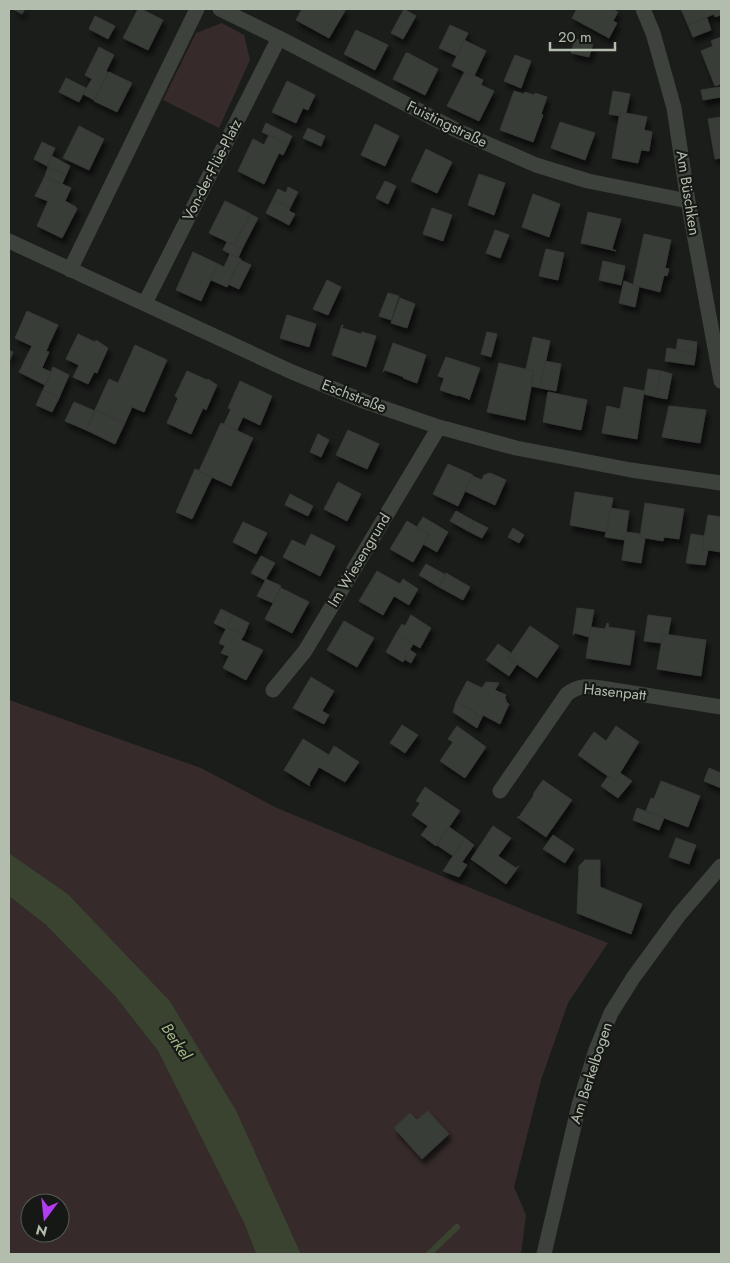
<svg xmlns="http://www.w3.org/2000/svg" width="730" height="1263" font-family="Jost,sans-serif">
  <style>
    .green { fill: #362b2a; fill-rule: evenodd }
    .water { fill: #3a4230 }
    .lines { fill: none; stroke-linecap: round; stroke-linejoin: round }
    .stream { stroke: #3a4230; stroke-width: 6 }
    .building { fill: #393c38; stroke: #353935; filter: url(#shadow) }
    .street { stroke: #3d423c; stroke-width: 15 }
    .labels { text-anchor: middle; stroke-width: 4.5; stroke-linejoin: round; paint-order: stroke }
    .street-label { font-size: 15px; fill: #b2bdad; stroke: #161816 }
    .water-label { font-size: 16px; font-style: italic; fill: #a1b885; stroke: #161816 }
  </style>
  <defs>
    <filter id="shadow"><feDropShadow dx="3" dy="5.5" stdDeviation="2.5" flood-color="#0009"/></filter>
  </defs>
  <rect width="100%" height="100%" fill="#1b1d1b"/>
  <path class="green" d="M222 23 244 35 250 60 219 128 163 100 196 33Z
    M9 700 201 768 277 808 529 912 608 943 568 1003 541 1080 514 1187 526 1215 521 1254H301L236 1110 170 1001 68 894 9 853Z
    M9 896 46 925 115 996 158 1051 244 1223 256 1254H9ZM30 1203H60V1233H30Z"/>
  <path class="water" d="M9 853 68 894 170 1001 236 1110 301 1254H256L244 1223 158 1051 115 996 46 925 9 896Z"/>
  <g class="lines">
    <path class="stream" d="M429 1254 457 1227"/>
  </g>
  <path class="building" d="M13 9H25L22 14Z
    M138 9H141L163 20 148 50 123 38Z
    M302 9H346L329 38 296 20Z
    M404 9 416 16 403 39 391 33Z
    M577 9H612L618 12 613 21 617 23 609 38 572 18Z
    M681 9H721V15L715 17 714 14 688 25Z
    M95 16 115 26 108 39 89 29Z
    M707 18 711 30 693 37 688 25Z
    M450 25 468 33 457 56 439 48Z
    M356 30 388 45 375 70 344 54Z
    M721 37V84L715 86 701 51 713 46 711 41Z
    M575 39 593 44 589 57 571 53Z
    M464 40 486 51 474 76 452 66Z
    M99 47 114 55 106 71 108 72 94 100 83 94 92 79 85 75Z
    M406 53H408L438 69 425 95 393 79Z
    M515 55 531 61 521 88 504 81Z
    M465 71 483 80 481 85 494 91 479 121 447 106Z
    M109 72 132 83 117 112 94 101Z
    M66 78 86 88 79 102 59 92Z
    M287 81 315 95 308 110 303 108 296 123 272 112Z
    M720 87 721 97 703 100 701 90Z
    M514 91 524 94 525 92 534 95 535 93 547 97 541 114 543 115 533 142 500 130Z
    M613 91 630 94 626 113 620 112V116L609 114Z
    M620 112 647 117 644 130 652 132 649 151 641 150 638 163 612 158Z
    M721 117V158L715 159 708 119Z
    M560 122 595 133 585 160 551 148Z
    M266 123 292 136 288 145 262 132Z
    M375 124 399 136 385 166 361 155Z
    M79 126 104 139 89 170 63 158Z
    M308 128 325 136 321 146 303 138Z
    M269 135 288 145 283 155 279 153 264 184 238 171 253 139 264 145Z
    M42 142 55 148 47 166 34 159Z
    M426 149 452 162 437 193 411 181Z
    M52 156 70 166 66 175 47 166Z
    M48 167 66 175 62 184 45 176Z
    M479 174 505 183 494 215 468 205Z
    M45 176 71 188 65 201 76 207 77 209 62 238 37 226 48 201 35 196Z
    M385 181 396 186 388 204 376 198Z
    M288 187 298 192 290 208 273 199 278 189 286 193Z
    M533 194 560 204 549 237 522 227Z
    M273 199 290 208 289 211 295 214 289 225 266 213Z
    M225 201 251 214 234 245 209 233Z
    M432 208 452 215 443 241 423 234Z
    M588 212 621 219 612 249 616 251 581 243Z
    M250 214 258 218 242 249 234 245Z
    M495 230 509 235 500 258 486 253Z
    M644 234 671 240 665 268 669 269 667 276 664 275 660 292 633 285Z
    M227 242 242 249 238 258 223 250Z
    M546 249 564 253 558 280 539 276Z
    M193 252 218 264 201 301 176 290Z
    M230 254 241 259 227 287 211 280 218 264 224 267Z
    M240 260 251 265 239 289 228 284Z
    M603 261 625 266 621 285 599 280Z
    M327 280 341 287 328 315 313 309Z
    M624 281 639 287 635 307 619 303Z
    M388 293 399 296 391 320 379 316Z
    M400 298 415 304 407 328 391 323Z
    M27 311 58 325 46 351 49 352 42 368 51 372 45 385 19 372 32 346 15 338Z
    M287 315 316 324 309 347 280 338Z
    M342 325H343L342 328 361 334 362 332 376 336 366 367 332 355Z
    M487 332 497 334 491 357 481 354Z
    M78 334 95 342 96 340 108 348 97 373 94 372 88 384 73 377 79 365 66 359Z
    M533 337 550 341 540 388 531 386 534 371 526 369Z
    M678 339 697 342 696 353 676 350Z
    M393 343 426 355 417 383 403 378 404 377 385 370 383 372Z
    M135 345 167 360 144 412 132 407 125 423 95 410 109 379 118 383Z
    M667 348 696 353 694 365 665 361Z
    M9 350 13 352 9 362Z
    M446 357 480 368 469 400V399L458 395V396L440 390 444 378 438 376Z
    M545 361 561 364 556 391 540 388Z
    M499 363 534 371 525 420 487 412Z
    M53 367 69 375 59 398 43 390Z
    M648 369 661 371 656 397 644 394Z
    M187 371 207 380 208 379 217 385 206 410 203 408 191 434 167 423 178 398 175 396Z
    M661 371 672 374 667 399 656 397Z
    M240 381 272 396 260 425 243 417 237 430 224 424 231 409 228 408Z
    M624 387 644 391 637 439 602 433 607 406 620 409Z
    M43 390 59 398 52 412 36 405Z
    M548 392 587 400 581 430 543 422Z
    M74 402 95 411 86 430 65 421Z
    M669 406 706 410 700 443 662 437Z
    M95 410 125 423 115 444 86 430Z
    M221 423 253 438 231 486 199 471Z
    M348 430 379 444 367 469 336 455Z
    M318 434 329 440 321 457 310 452Z
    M448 464 473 475 458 506 433 494Z
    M195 469 212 477 192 519 176 512Z
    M490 473 506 480 495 505 465 491 472 476 482 480 484 475Z
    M338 482 361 494 347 521 324 509Z
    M575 492 613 498 607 532 570 525Z
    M290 494 313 506 308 516 285 505Z
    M645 503 684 509 679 539 664 537 663 541 640 537Z
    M611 508 629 511 625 540 605 537Z
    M456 511 474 521 468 531 450 521Z
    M708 515 721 517V552L702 549Z
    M423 517 448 532 437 552 423 544 429 534 417 527Z
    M407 521 429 534 413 562 390 549Z
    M474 521 488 528 482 538 468 531Z
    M243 522 267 533 256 554 233 542Z
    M513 528 524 535 519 543 508 537Z
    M626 532 640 534V537L645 538 641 563 622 560Z
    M311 534 335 546 320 576 283 557 292 540 305 546Z
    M691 534 704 536 702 549 708 550 705 565 686 563Z
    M261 556 275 563 265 580 251 573Z
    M426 564 446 575 439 587 419 575Z
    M377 571 400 584 403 579 418 589 409 605 394 596 383 615 359 601Z
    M446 573 470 587 463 600 439 587Z
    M266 579 281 586 273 603 257 596Z
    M281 588 309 602 292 633 265 619Z
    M577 608 594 610 589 637 575 633 573 635Z
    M221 609 233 615 227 627 244 635 241 640 263 650 246 680 223 668 229 656 221 653 225 646 219 643 226 629 214 623Z
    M233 615 249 623 244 635 227 627Z
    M411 615 431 628 420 648 396 634 402 624 405 626Z
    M648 615 671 618 668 635 663 634 661 643 644 641Z
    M344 621 374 638 357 667 327 650Z
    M607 623 609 624 608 627 635 631 630 665 586 658 591 627 605 629Z
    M530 626 559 646 537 678 508 658Z
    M396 634 413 644 403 662 386 652Z
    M663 634 706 640 701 676 657 669Z
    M498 644 511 653 508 658 517 664 509 676 486 660Z
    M410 650 416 654 411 663 404 659Z
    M311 677 334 691 322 711 329 715 324 724 293 708Z
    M467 681 482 688 486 682 499 683 495 690 506 695 505 698 507 703 509 704 500 724 483 715 477 717 475 712 456 702Z
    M456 702 475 712 477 717 483 715 477 728 453 712Z
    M402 725 418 735 405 753 390 743Z
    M457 726 486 747 465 778 440 761 453 742 448 739Z
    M616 726 639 742 615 781 578 755 594 732 606 741Z
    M303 739 329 755 334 746 359 762 345 782 319 767 309 784 310 786 284 770Z
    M709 768 721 773V788L704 781Z
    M620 773 632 781 618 798 601 786 608 776 615 781Z
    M543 780 572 800 546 837 517 817H519L534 795 533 794Z
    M661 781 700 796 688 827 646 811 651 798 654 799Z
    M425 787 460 811 436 846 421 835 428 826 412 815 420 803 416 801Z
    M637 808 664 818 659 830 633 820Z
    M493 826 511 838 498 856 516 868 519 866 506 884 471 859Z
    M449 827 465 838 453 856 437 845Z
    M553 835 574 849 565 863 543 849Z
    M465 838 474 845 462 862 467 865 459 877 443 871Z
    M676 838 696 845 689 864 669 857Z
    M585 860H600V887L642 904 631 934 577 913 579 866Z
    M428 1111 449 1134 422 1159 394 1128 410 1113 417 1120Z"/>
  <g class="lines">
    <path class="street" d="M220 9 279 38 456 130 536 165 588 181 688 201
      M643 9 653 33 674 108 688 201 721 381
      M9 241 292 372 366 402 439 427 516 448 631 470 721 483
      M70 270 197 9
      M145 303 279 38
      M273 690 305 651 439 427
      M500 791 567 694C579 685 587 686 601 688L721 707
      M544 1254 579 1105 596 1050 611 1013 633 978 679 915 721 866"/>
  </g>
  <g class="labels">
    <g class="street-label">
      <text transform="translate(447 124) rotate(26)" y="5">Fuistingstraße</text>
      <text transform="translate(212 170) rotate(-63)" y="5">Von-der-Flüe-Platz</text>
      <text transform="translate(688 193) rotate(81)" y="5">Am Büschken</text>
      <text transform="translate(354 396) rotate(21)" y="5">Eschstraße</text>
      <text transform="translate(359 560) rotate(-59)" y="5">Im Wiesengrund</text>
      <text transform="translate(615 692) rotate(6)" y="5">Hasenpatt</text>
      <text transform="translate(591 1073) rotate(-72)" y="5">Am Berkelbogen</text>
    </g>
    <g class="water-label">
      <text transform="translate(177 1041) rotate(56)" y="6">Berkel</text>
    </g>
  </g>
  <rect width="730" height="1263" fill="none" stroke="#b2bdad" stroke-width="20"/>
  <g transform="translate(45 1218) rotate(195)"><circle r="24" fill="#161816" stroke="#545a52"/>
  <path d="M0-4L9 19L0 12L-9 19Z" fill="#b33bf5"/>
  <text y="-8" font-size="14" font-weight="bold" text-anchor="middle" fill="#b2bdad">N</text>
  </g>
  <path d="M550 42v8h65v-8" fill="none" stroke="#b2bdad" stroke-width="2.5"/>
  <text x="558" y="42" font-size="15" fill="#b2bdad" stroke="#161816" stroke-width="4" paint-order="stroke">20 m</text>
</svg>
